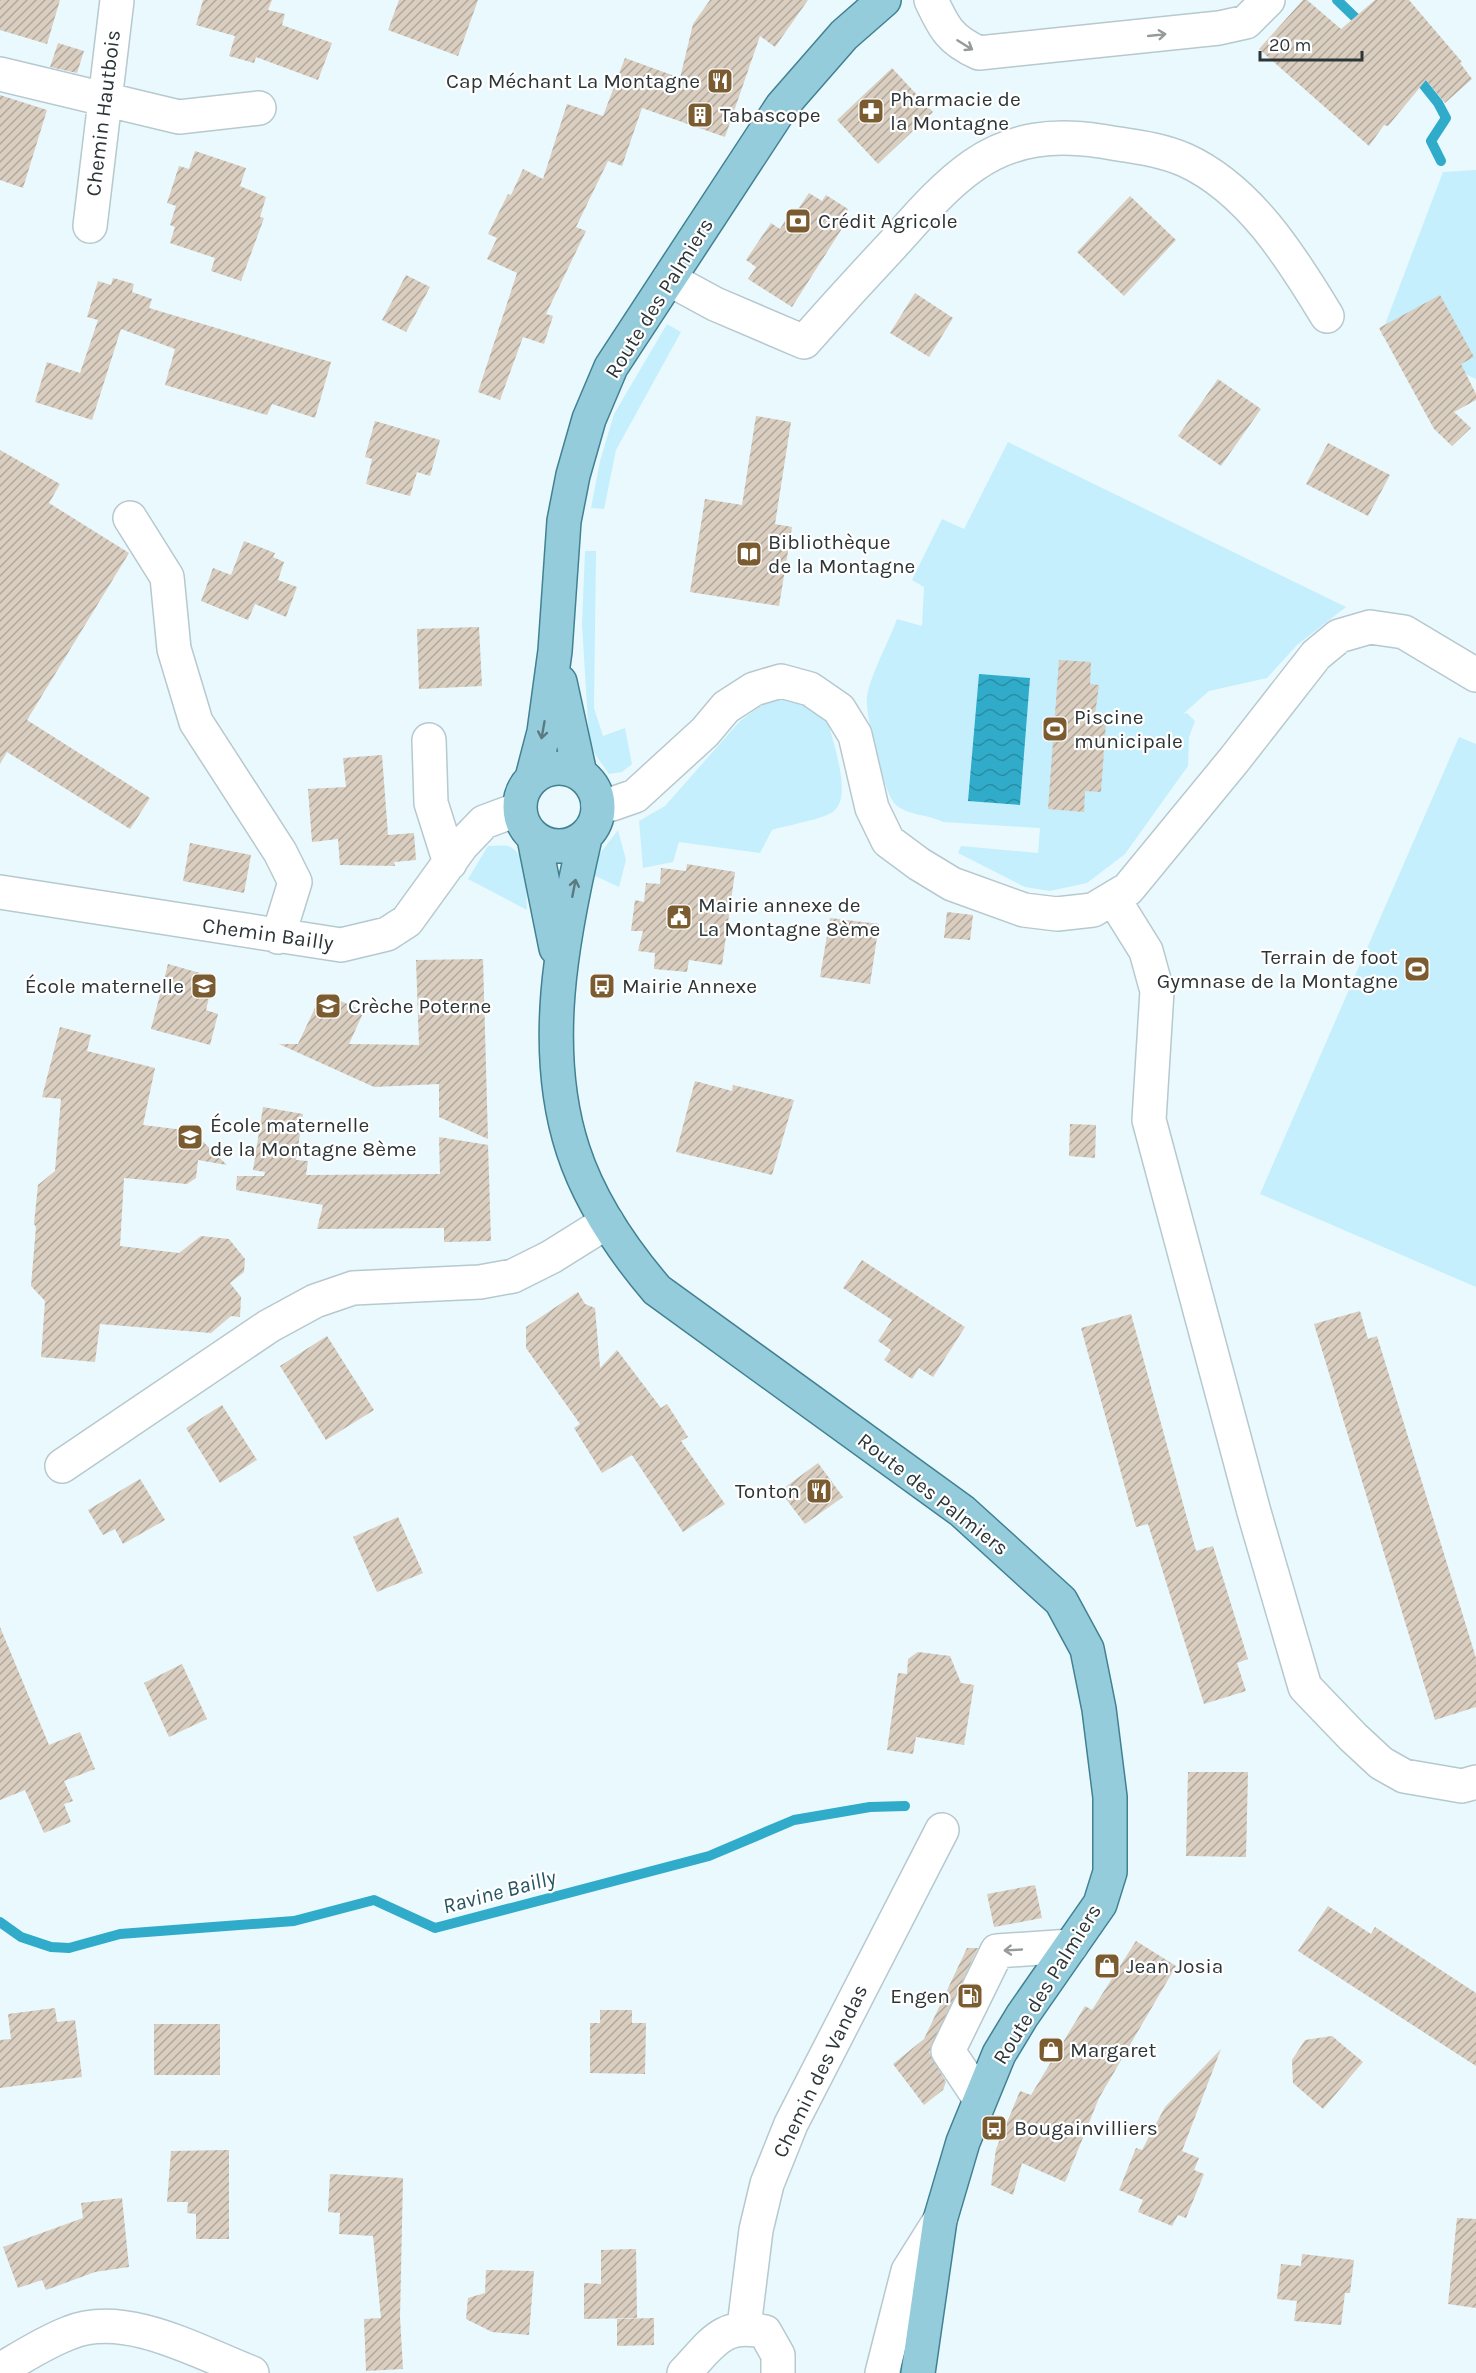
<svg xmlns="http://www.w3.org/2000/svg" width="1476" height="2373" font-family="Karla,sans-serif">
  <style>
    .grass { fill: #c5effc }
    .water { fill: url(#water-waves) }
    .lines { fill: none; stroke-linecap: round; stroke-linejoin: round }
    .stream { stroke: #30acca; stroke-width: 10 }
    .building { fill: url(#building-hatch) }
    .minor-casing { stroke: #b6c9cf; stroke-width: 36 }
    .major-casing { stroke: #418192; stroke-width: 36 }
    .minor { stroke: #fff; stroke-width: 33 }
    .major { stroke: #94ccdb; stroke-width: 33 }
    .oneway { stroke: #969a9b }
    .oneway2 { stroke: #5b7981 }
    .labels { text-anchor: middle; stroke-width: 4.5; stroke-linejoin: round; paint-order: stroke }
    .poi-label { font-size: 21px; fill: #2d3537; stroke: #fff; text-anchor: start }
    .street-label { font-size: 21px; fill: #2d3537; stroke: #fff }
    .water-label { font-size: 22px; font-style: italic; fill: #235461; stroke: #fff }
  </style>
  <defs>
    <pattern id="water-waves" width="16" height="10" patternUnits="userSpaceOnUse" patternTransform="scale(1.5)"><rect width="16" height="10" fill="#30acca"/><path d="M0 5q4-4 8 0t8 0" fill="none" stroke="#298da5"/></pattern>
    <pattern id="building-hatch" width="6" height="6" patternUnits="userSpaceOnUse" patternTransform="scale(1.5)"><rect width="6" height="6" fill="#d9cec0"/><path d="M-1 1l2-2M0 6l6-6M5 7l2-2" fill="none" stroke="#b0a89d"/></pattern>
  </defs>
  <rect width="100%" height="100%" fill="#eaf9fe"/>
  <path class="grass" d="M1476 170V379L1381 335 1443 172Z
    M667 324 681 332 616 450 604 509 591 508 600 461 614 414Z
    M1008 442 1346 607 1297 645 1267 678 1209 691 1183 714 1187 713 1195 721 1189 737 1188 766 1125 854 1087 883 1050 891 1025 887 958 853 961 846 1038 853 1040 828 943 822C928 814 909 816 896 805 884 796 864 710 867 696 871 674 889 641 897 619L922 626 924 587 912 580 942 519 964 529Z
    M585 551H596L594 708 603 736 625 728 632 764 622 772 609 774 595 754 589 739 582 624Z
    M792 699 809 706 827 718C832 740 853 796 834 811 822 820 787 825 772 830L760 853 679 842 673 862 643 868 639 821 665 806 740 721 768 701Z
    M1459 737 1476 744V1287L1260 1194Z
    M618 830 626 860 619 887 591 874 598 856Z
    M488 846C493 846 502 845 508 846 530 854 526 892 527 910L468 879Z"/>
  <path class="water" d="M979 674 1030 678 1020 805 968 801Z"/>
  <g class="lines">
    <path class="stream" d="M1337 0 1365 27
      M1414 73 1438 103 1446 118 1431 141 1441 161
      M0 1922 21 1937 51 1947 69 1948 120 1934 294 1921 374 1900 435 1928 709 1856 794 1820 870 1807 905 1806"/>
  </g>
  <path class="building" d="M0 0H60L47 44 0 30Z
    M203 0H272L268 10 285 14 282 25 332 43 318 80 256 57 254 63 229 56 235 36 196 25Z
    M399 0H478L458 56 388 30Z
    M710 0H808L775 47 760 36 725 137 642 108 622 166 608 161 576 227 586 231 546 314 553 316 544 344 523 337 500 400 478 392 517 273 487 259 497 238 488 234 508 194 511 195 523 169 543 179 567 104 603 116 625 58 680 78 693 24Z
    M1303 0H1307L1341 29 1375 0H1409L1462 62 1460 63 1472 79 1445 103 1426 80 1388 126 1384 125 1369 146 1259 49Z
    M58 43 84 51 77 73 50 67Z
    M892 68 933 112 878 164 837 120Z
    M0 95 47 110 23 188 0 180Z
    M195 151 246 168 240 186 266 197 260 217 264 218 241 281 211 271 215 258 170 243 175 227 170 225 176 206 167 203 179 166 189 169Z
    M809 193 822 201 826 195 848 209V219L792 307 748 279 756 267 746 260 771 223 780 229 788 216 792 218Z
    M1130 196 1176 240 1124 296 1077 252Z
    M406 275 430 287 406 332 382 320Z
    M113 278 134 284 132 292 152 299 149 308 331 362 315 418 272 404 267 415 165 385 175 349 121 329 92 420 35 402 47 362 80 373 98 320 87 317 98 281 111 285Z
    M915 293 953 318 929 357 890 333Z
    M1440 295 1474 357 1461 364 1476 394V400L1454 412 1471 428 1452 446 1434 429 1379 328Z
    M1218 379 1261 409 1221 466 1178 436Z
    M756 416 791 422 775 524 792 527 779 606 690 592 705 499 742 505Z
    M375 421 440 440 430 476 417 472 410 496 366 484 372 459 365 457Z
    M1328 443 1390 475 1368 516 1306 484Z
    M0 450 60 484 49 503 129 553 27 720 150 798 130 829 7 752 0 764Z
    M244 541 275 553 273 557 284 562 278 580 297 587 286 617 255 604 248 620 201 601 213 568 231 575Z
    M479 627 482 686 419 689 417 629Z
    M1059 660 1091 662 1090 684 1099 685 1094 722H1106L1101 792 1085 791 1084 812 1048 809Z
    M382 755 388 835 414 833 416 860 394 862 395 866 340 865 338 839 312 842 308 789 346 787 343 758Z
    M190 843 251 855 244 893 183 881Z
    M687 864 735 872 722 965 689 960 687 972 654 969 655 953 638 951 643 931H631L635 900 644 902 646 883 660 884 661 868 686 871Z
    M947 912 973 915 970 940 944 938Z
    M830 918 879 924 870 984 820 977Z
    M483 959 488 1139 439 1117V1084L374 1087 279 1044H298L322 993 364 1011 349 1044 419 1045 416 960Z
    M168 964 214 977 206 1010 218 1014 210 1045 151 1029Z
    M60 1027 91 1035 87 1051 155 1068 143 1125 192 1131 227 1165 198 1160 196 1178 187 1184 124 1178 120 1246 179 1253 201 1236 229 1239 245 1259 244 1272 230 1283 241 1297 240 1317 231 1316 211 1333 100 1324 95 1362 41 1357 45 1301 31 1286 36 1227 34 1224 38 1185 55 1171 61 1099 42 1097Z
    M695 1081 732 1091 733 1085 794 1100 772 1175 676 1152Z
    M263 1107 303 1114 296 1160 308 1161 306 1175 440 1174 439 1137 488 1145 491 1241 444 1242V1228L317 1229 323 1205 236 1190 237 1176H264L265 1172 253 1170Z
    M1070 1124 1096 1125 1095 1158 1069 1156Z
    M862 1260 965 1327 933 1377 919 1368 912 1379 884 1360 891 1350 878 1341 892 1320 843 1288Z
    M578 1292 585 1304 595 1308 600 1368 617 1350 661 1408 667 1404 688 1437 681 1441 725 1504 683 1532 632 1455 602 1473 574 1428 580 1424 526 1348V1327Z
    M1360 1311 1368 1339 1377 1336 1476 1658V1707L1435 1720 1314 1324Z
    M1131 1314 1196 1551 1213 1546 1248 1659 1237 1663 1246 1691 1204 1704 1148 1524 1136 1527 1081 1328Z
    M327 1336 374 1410 326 1440 280 1366Z
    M222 1405 257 1460 220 1483 186 1428Z
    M818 1463 843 1497 805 1524 780 1491Z
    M140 1479 165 1520 123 1544 115 1529 103 1535 88 1510Z
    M398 1517 423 1573 377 1592 353 1537Z
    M0 1627 49 1745 80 1732 95 1769 64 1781 73 1801 64 1804 71 1822 44 1833 25 1790 0 1800Z
    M918 1652 950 1656 961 1683 974 1685 964 1745 916 1737 913 1754 887 1750 898 1673 907 1674 908 1659Z
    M182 1664 207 1719 169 1737 144 1683Z
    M1188 1772H1248L1246 1857 1186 1856Z
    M1035 1885 1042 1918 994 1927 987 1894Z
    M1328 1906 1371 1934 1375 1927 1476 1993V2066L1298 1951Z
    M1136 1941 1176 1966 1099 2098 1065 2182 1022 2163 1013 2195 991 2185 996 2149 1020 2091 1031 2095 1085 2006 1092 2010Z
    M967 1948H978L929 2052 946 2082 943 2090 924 2105 893 2064 924 2039Z
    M55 2008 57 2022 75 2020 82 2077 0 2088V2040L11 2039 8 2014Z
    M600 2010H632V2023H646L645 2074 590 2073V2023H600Z
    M154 2024H220V2075H154Z
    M1332 2036 1363 2062 1323 2109 1293 2083 1292 2060 1305 2040Z
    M1221 2049 1182 2151 1199 2158 1194 2170 1204 2174 1186 2218 1178 2215 1172 2226 1138 2212 1143 2200 1119 2190 1136 2148 1142 2150 1165 2107Z
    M229 2150V2239H196V2214L187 2213 188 2202H167L171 2151Z
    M330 2174 403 2178 400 2317 403 2369 366 2371 364 2319 381 2318 373 2236 339 2234 340 2213 328 2212Z
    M122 2198 129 2267 95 2272 46 2290 42 2280 18 2288 3 2247 83 2218 81 2203Z
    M1457 2218 1476 2219V2308L1448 2304Z
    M636 2249 637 2318 584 2319V2283L601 2284V2250Z
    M1302 2254 1354 2260 1350 2293H1345L1341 2325 1294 2321 1297 2301 1277 2299 1281 2264 1301 2266Z
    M486 2270 534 2271 529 2335 492 2332 466 2319 468 2298 485 2293Z
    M654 2318V2345L617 2346V2319Z"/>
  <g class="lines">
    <g class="minor-casing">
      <path id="minor" d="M931 0C944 28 950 40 979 53L1219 28 1246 22 1268 0
        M0 74 179 117 259 108
        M90 226 117 0
        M669 279 715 304 804 342C834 308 865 274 896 241 920 214 945 185 974 165 1013 138 1055 134 1100 141 1129 146 1158 148 1185 160 1249 189 1292 258 1327 316
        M130 518 167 577 174 649 196 722 280 852 295 882 278 937
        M429 740 431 803 450 863
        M598 805 612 804 635 796 705 732 726 707 754 689 781 681 810 689 839 709 855 735 872 808 888 841 919 864 952 884 1024 910 1057 914 1093 910 1128 889 1234 760 1316 655 1339 636 1370 627 1404 632 1476 675
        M0 892 341 945 387 934 407 921 462 845 484 822 519 809
        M1113 898 1146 951 1157 991 1149 1120 1254 1512 1305 1687 1353 1737 1381 1763 1404 1776 1462 1786 1476 1782
        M62 1466 269 1326 315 1301 353 1288 480 1282 513 1276 551 1257 607 1222
        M980 2099 948 2051 997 1951 1071 1946
        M744 2327 756 2230 767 2184 791 2124 942 1830
        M0 2370C22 2357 45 2342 69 2333 125 2310 198 2352 252 2373
        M684 2373C711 2345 722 2321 765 2332L778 2355V2373
        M882 2373 908 2271 940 2220"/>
    </g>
    <g class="major-casing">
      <path id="major" d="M560 682 580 774
        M520 807a39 39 0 1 1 78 0a39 39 0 1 1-78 0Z
        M532 778 544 732 555 651 564 521 573 475 589 419 611 367 782 106 844 35 884 0
        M534 838 556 948
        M585 838C562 937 540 1049 573 1150 590 1202 622 1249 657 1290L962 1511 1061 1601 1087 1649 1099 1709 1110 1797V1872L1100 1904 1022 2016 999 2054 963 2142 940 2220 918 2373"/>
    </g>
    <use href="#minor" class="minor"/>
    <use href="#major" class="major"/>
  </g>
  <defs><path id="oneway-shaft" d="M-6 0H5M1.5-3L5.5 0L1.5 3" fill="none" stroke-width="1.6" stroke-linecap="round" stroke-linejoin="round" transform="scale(1.5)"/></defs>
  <g class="oneway">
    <use href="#oneway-shaft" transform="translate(1157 35) rotate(-6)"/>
    <use href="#oneway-shaft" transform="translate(965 45) rotate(32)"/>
    <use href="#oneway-shaft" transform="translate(1013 1950) rotate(177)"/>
  </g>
  <g class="oneway2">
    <use href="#oneway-shaft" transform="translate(543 730) rotate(100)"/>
    <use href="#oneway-shaft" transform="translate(574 888) rotate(-79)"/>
  </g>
  <defs>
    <g id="restaurant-square" transform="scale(1.35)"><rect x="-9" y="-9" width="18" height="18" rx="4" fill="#7b5c31" stroke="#fff"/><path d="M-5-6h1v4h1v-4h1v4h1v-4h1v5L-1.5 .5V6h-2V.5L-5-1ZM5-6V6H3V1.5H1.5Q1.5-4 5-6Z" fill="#fff"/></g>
    <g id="pharmacy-square" transform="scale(1.35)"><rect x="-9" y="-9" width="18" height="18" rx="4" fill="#7b5c31" stroke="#fff"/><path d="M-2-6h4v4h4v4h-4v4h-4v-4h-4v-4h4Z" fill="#fff"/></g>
    <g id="building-square" transform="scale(1.35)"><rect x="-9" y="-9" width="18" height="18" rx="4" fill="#7b5c31" stroke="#fff"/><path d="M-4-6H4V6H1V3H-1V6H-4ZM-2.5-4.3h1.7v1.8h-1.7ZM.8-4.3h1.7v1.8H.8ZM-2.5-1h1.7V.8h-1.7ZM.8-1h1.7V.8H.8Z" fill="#fff"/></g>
    <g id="bank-square" transform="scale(1.35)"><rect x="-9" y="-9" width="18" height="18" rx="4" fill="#7b5c31" stroke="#fff"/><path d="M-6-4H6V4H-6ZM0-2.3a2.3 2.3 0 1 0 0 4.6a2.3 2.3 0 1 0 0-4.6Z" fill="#fff"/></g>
    <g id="library-square" transform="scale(1.35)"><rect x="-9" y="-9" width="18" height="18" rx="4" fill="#7b5c31" stroke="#fff"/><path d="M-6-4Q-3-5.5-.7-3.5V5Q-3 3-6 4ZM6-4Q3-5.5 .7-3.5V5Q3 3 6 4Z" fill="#fff"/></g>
    <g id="stadium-square" transform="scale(1.35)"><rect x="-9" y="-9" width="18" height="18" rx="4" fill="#7b5c31" stroke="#fff"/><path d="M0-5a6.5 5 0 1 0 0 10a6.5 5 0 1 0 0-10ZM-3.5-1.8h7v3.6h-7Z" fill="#fff"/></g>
    <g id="civic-square" transform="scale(1.35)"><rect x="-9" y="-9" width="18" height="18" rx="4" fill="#7b5c31" stroke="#fff"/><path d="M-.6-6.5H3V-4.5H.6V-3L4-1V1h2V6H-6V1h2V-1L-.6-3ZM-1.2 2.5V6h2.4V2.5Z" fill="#fff"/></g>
    <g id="school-square" transform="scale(1.35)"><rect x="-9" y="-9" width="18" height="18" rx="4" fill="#7b5c31" stroke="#fff"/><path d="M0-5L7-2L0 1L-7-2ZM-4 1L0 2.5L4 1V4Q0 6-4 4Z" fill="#fff"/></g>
    <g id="bus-square" transform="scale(1.35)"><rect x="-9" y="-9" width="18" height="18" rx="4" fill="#7b5c31" stroke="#fff"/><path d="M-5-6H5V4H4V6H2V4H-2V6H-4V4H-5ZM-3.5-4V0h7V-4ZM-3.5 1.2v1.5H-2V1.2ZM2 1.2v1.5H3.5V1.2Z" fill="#fff"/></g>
    <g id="shop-square" transform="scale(1.35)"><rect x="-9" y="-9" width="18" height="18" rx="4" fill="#7b5c31" stroke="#fff"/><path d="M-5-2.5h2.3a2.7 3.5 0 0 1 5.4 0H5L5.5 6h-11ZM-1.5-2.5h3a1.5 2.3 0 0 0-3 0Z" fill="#fff"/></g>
    <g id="fuel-square" transform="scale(1.35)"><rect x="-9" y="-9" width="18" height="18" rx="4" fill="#7b5c31" stroke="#fff"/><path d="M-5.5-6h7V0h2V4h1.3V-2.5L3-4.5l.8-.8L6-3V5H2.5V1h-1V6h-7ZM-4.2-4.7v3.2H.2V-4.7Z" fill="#fff"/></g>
  </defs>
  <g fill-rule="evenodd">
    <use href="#restaurant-square" x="720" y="81"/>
    <use href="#pharmacy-square" x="871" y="111"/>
    <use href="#building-square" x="700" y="115"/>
    <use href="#bank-square" x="798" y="221"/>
    <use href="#library-square" x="749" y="554"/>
    <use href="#stadium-square" x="1055" y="729"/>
    <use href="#civic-square" x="679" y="917"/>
    <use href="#stadium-square" x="1417" y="969"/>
    <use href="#school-square" x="204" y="986"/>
    <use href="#bus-square" x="602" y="986"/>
    <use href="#school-square" x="328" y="1006"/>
    <use href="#school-square" x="190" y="1137"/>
    <use href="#restaurant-square" x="819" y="1491"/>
    <use href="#shop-square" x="1107" y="1966"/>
    <use href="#fuel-square" x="970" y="1996"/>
    <use href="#shop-square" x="1051" y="2050"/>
    <use href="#bus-square" x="994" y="2128"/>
  </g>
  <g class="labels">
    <g class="poi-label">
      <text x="700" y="88" text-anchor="end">Cap Méchant La Montagne</text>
      <text x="890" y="106">Pharmacie de<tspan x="890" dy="24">la Montagne</tspan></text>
      <text x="720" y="122">Tabascope</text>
      <text x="818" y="228">Crédit Agricole</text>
      <text x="768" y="549">Bibliothèque<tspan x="768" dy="24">de la Montagne</tspan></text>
      <text x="1074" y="724">Piscine<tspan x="1074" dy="24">municipale</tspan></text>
      <text x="698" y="912">Mairie annexe de<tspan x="698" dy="24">La Montagne 8ème</tspan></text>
      <text x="1398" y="964" text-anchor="end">Terrain de foot<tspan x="1398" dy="24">Gymnase de la Montagne</tspan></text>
      <text x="184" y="993" text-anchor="end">École maternelle</text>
      <text x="622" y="993">Mairie Annexe</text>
      <text x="348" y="1013">Crèche Poterne</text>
      <text x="210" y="1132">École maternelle<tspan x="210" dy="24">de la Montagne 8ème</tspan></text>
      <text x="800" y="1498" text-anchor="end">Tonton</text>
      <text x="1126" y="1973">Jean Josia</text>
      <text x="950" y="2003" text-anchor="end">Engen</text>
      <text x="1070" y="2057">Margaret</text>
      <text x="1014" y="2135">Bougainvilliers</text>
    </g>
    <g class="street-label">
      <text transform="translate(103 113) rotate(-83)" y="7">Chemin Hautbois</text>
      <text transform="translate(659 298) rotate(-58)" y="7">Route des Palmiers</text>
      <text transform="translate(268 934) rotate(8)" y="7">Chemin Bailly</text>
      <text transform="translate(933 1494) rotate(38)" y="7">Route des Palmiers</text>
      <text transform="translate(1047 1984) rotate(-58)" y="7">Route des Palmiers</text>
      <text transform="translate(820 2071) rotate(-64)" y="7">Chemin des Vandas</text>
    </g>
    <g class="water-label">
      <text transform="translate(499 1891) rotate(-15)" y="8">Ravine Bailly</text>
    </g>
  </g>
  <path d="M1260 51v9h102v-9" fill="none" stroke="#2d3537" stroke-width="3"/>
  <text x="1269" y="51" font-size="18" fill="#2d3537" stroke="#ffffff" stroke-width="4.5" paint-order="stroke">20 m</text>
</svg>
